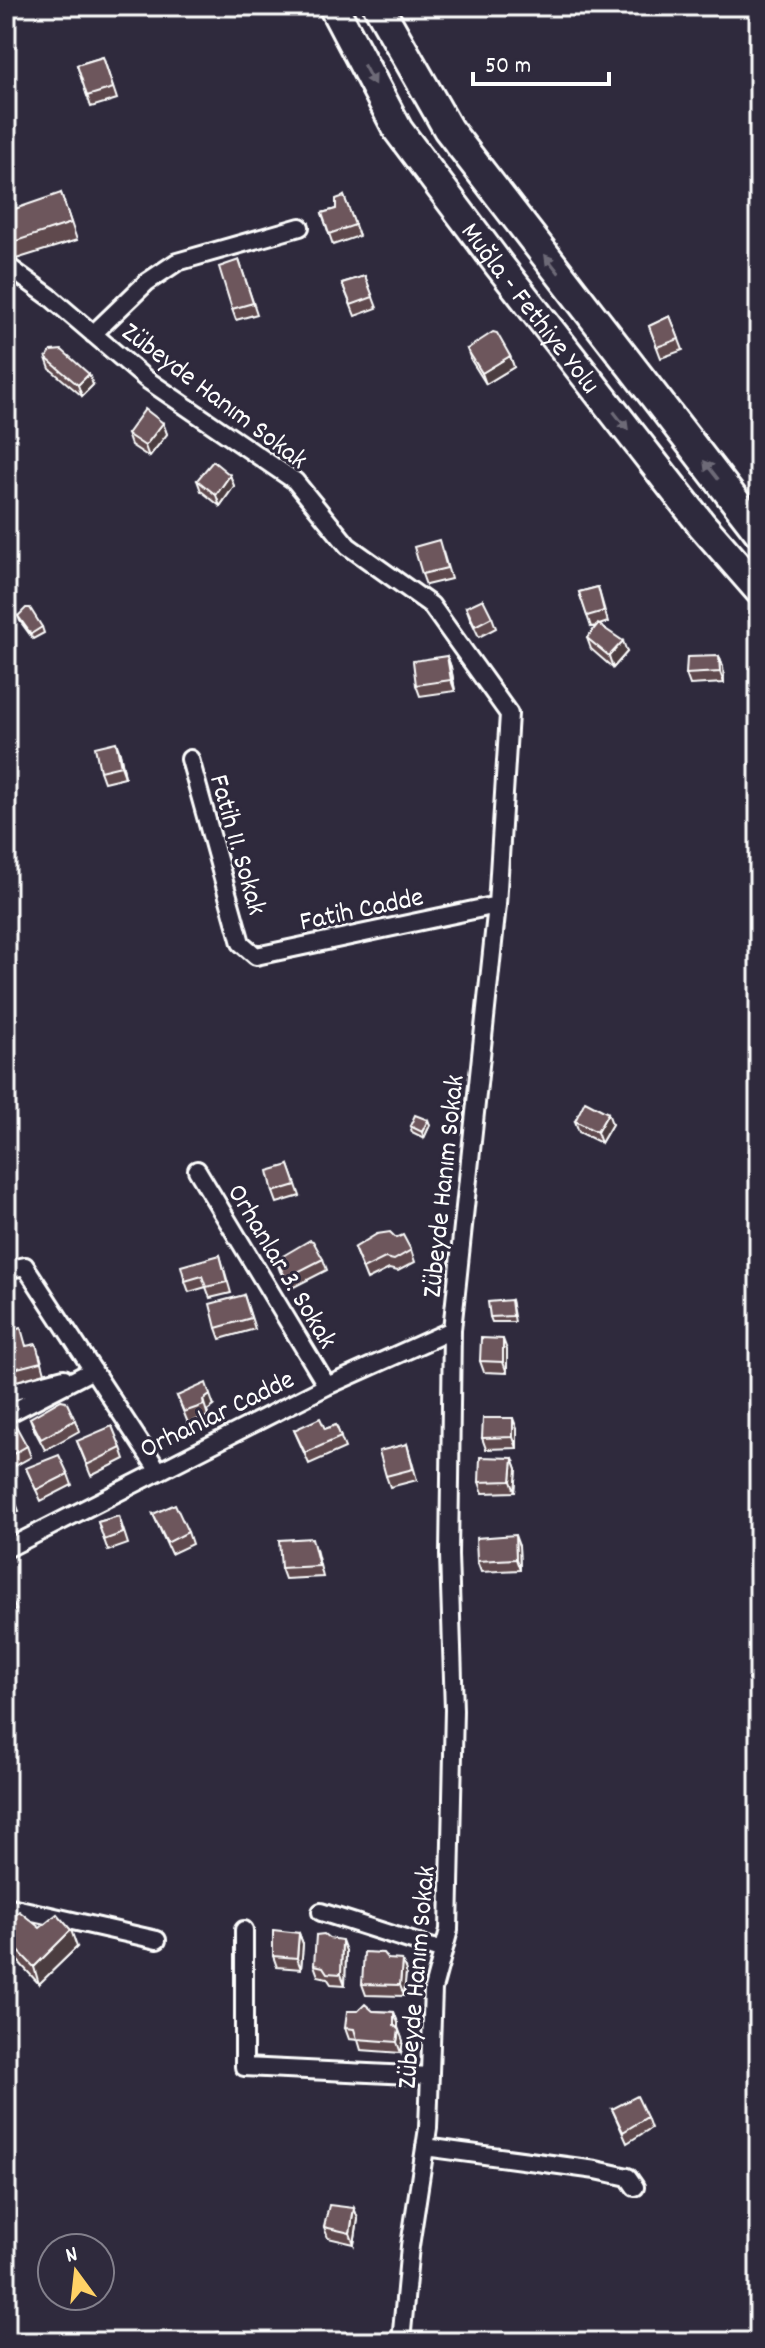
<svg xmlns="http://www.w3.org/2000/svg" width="765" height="2348" font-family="Dekko,sans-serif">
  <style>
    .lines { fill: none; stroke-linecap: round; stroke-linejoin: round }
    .minor-casing { stroke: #fff; stroke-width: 22 }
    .trunk-casing { stroke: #fff; stroke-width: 34 }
    .minor { stroke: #2f2a3d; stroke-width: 16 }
    .trunk { stroke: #2f2a3d; stroke-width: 28 }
    .wall { fill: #5e4a4e; stroke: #fff; stroke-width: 2 }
    .shaded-wall { fill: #4c3c40; stroke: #fff; stroke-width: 2 }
    .building { fill: #6d565b; stroke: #fff; stroke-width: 2 }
    .oneway { fill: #6d6a77 }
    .labels { text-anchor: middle; stroke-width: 6; stroke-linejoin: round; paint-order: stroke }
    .street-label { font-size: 28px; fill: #fff; stroke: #2f2a3d }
  </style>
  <rect width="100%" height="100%" fill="#2f2a3d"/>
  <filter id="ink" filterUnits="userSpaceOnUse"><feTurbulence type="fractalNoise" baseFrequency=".0125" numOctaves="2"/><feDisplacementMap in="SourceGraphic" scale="16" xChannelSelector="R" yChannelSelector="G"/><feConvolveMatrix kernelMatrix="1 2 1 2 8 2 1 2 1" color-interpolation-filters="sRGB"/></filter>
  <g filter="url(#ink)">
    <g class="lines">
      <g class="minor-casing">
        <path id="minor" d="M6 265 50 297 146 379 295 481 348 546 431 605 509 714 497 905 452 1330 449 1555 454 1710 449 1930 433 1989 428 2128 410 2246 401 2342
          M93 334 147 282 177 262 300 227
          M190 759 241 943 256 956 497 905
          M197 1170 327 1386
          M6 1270 25 1266 158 1470
          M6 1393 64 1378
          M6 1415 93 1370
          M6 1549 327 1386 452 1330
          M6 1906 157 1940
          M321 1912 443 1951
          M244 1930V2067L430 2076
          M425 2147 596 2170 628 2177 635 2187
          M220 2342H241"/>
      </g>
      <g class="trunk-casing">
        <g id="trunk">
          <path id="s1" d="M333 6 398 130 499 265 702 525 759 590"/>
          <path d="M378 6 448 129 759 532"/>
        </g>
      </g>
      <use href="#minor" class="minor"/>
      <use href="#trunk" class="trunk"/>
    </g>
    <path class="wall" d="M103 57 117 99 91 107 77 65Z
      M61 193 77 240 13 260 7 244Z
      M344 196 359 236 333 245 322 213 336 209Z
      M239 260 257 314 236 320 232 309Z
      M365 276 377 308 355 316 342 283Z
      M670 316 683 350 661 358 649 326Z
      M467 349 510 356 514 367 486 384 471 360Z
      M46 358 93 385 82 396 50 369Z
      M163 423 167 434 149 457 131 445 127 434Z
      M230 475 234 486 220 506 201 491 197 480Z
      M443 552 451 579 426 585 422 574Z
      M598 587 608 622 599 625 627 652 613 668 591 649 587 638 597 626 591 627 579 592Z
      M466 607 492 617 496 628 479 637 470 618Z
      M18 616 42 627 44 633 33 639 20 621Z
      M447 656 451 667 455 691 420 696 416 685Z
      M719 656 723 667 724 683 690 685 686 674Z
      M120 753 125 777 104 782 100 771Z
      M428 1120 430 1125 424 1138 412 1132 410 1126Z
      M575 1121 612 1124 601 1143 579 1132Z
      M289 1165 300 1196 277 1203 273 1192Z
      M354 1248 411 1250 415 1262 398 1271 389 1269 367 1280Z
      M220 1255 231 1293 210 1298 206 1287 189 1292 185 1281Z
      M323 1259 327 1270 290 1289 280 1271 276 1260Z
      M244 1295 255 1329 220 1339 216 1328Z
      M511 1300 515 1322H492L490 1317Z
      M6 1332 40 1355 45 1373 9 1383 6 1374Z
      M507 1350V1373L484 1372 480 1361Z
      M177 1396 214 1406 207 1411 208 1416 188 1423Z
      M30 1418 75 1420 79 1431 45 1450 34 1429Z
      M336 1425 345 1448 309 1464 294 1430 325 1429Z
      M517 1429V1448L486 1449 482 1438Z
      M6 1431 27 1446 31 1457 6 1471Z
      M77 1441 121 1448 125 1459 91 1476Z
      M407 1444 417 1480 390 1487 386 1476Z
      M513 1458 517 1469 515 1492 483 1493 479 1482Z
      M26 1468 68 1474 72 1485 41 1501Z
      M6 1479 19 1511 6 1517Z
      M153 1514 188 1532 192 1544 171 1554Z
      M119 1516 128 1544 108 1551 98 1522Z
      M519 1546 520 1570 481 1572 477 1561Z
      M316 1549 323 1577 285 1579 281 1568Z
      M6 1586 16 1610 6 1614Z
      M40 1928 77 1947 39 1984 6 1948V1938Z
      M299 1933 303 1944 301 1969 277 1967 273 1956Z
      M346 1951 345 1985 331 1984 327 1978 318 1976 314 1965Z
      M388 1959 406 1971 404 1996 366 1995 362 1984Z
      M373 2011 394 2012 398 2023V2029L403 2041 401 2053 361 2050 358 2040 349 2039 345 2028Z
      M612 2109 647 2117 651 2128 627 2143Z
      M354 2208 358 2219 354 2244 328 2238 324 2227Z"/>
    <path class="shaded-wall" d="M510 356 514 367 486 384 482 373Z
      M89 374 93 385 82 396 78 385Z
      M163 423 167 434 149 457 145 446Z
      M230 475 234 486 220 506 216 495Z
      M623 641 627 652 613 668 609 656Z
      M447 656 451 667 455 691 451 680Z
      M719 656 723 667 724 683 720 672Z
      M116 742 120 753 125 777 121 766Z
      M608 1113 612 1124 601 1143 597 1132Z
      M428 1120 430 1125 424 1138 422 1132Z
      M503 1339 507 1350V1373L503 1362Z
      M210 1395 214 1406 207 1411 208 1416 203 1400Z
      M513 1418 517 1429V1448L513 1437Z
      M513 1458 517 1469 515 1492 511 1481Z
      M515 1535 519 1546 520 1570 516 1559Z
      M71 1930 77 1947 39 1984 34 1967Z
      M299 1933 303 1944 301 1969 297 1958Z
      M342 1940 346 1951 345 1985 341 1974Z
      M402 1960 406 1971 404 1996 400 1985Z
      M394 2012 398 2023V2036L394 2025Z
      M399 2030 403 2041 401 2053 397 2042Z
      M354 2208 358 2219 354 2244 350 2233Z"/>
    <path class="building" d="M103 57 113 88 87 96 77 65Z
      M61 193 71 223 7 244 6 212Z
      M344 196 355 225 329 234 322 213 336 209V199Z
      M239 260 253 303 232 309 219 267Z
      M365 276 373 297 351 305 342 283Z
      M670 316 679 339 657 347 649 326Z
      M493 332 497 333 510 356 482 373 467 349Z
      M62 350 89 374 78 385 46 358 51 351Z
      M145 409 163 423 145 446 127 434Z
      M213 461 230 475 216 495 197 480Z
      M439 540 447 568 422 574 414 547Z
      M598 587 604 611 587 616 579 592Z
      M483 599 492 617 475 626 466 607Z
      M26 608H30L42 627 31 634 18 616Z
      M598 624 623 641 609 656 587 638Z
      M447 656 451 680 416 685 413 661Z
      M719 656 720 672 686 674 687 657Z
      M116 742 121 766 100 771 95 747Z
      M585 1101 608 1113 597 1132 575 1121Z
      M415 1115 428 1120 422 1132 410 1126Z
      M289 1165 296 1185 273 1192 268 1171Z
      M390 1232 396 1238 403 1235 411 1250 394 1260 385 1258 363 1269 354 1248 377 1234Z
      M310 1240 313 1241 323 1259 286 1278 276 1260Z
      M220 1255 227 1282 206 1287 202 1276 185 1281 181 1266Z
      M244 1295 251 1318 216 1328 210 1304Z
      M511 1300 513 1316 490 1317 488 1302Z
      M21 1328 26 1346 36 1344 41 1362 6 1371V1332Z
      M481 1338 503 1339V1362L480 1361Z
      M206 1383 210 1395 203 1400 204 1405 184 1412 177 1396Z
      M61 1400 66 1401 75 1420 41 1439 30 1418Z
      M320 1418 325 1429 336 1425 341 1437 305 1453 294 1430Z
      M483 1418H513V1437L482 1438Z
      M16 1426 27 1446 6 1458V1431Z
      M112 1426 121 1448 87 1465 77 1441Z
      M407 1444 413 1469 386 1476 379 1451Z
      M59 1455 68 1474 36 1490 26 1468Z
      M480 1457 513 1458 511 1481 479 1482Z
      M6 1479 15 1500 6 1504Z
      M175 1504 188 1532 167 1543 153 1514Z
      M119 1516 123 1533 104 1540 98 1522Z
      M515 1535 516 1559 477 1561 476 1538Z
      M312 1538 319 1566 281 1568 279 1540Z
      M6 1586 12 1599 6 1601Z
      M19 1911 40 1928 57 1914 71 1930 34 1967 6 1938V1924Z
      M273 1930 299 1933 297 1958 273 1956Z
      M324 1934 329 1938 342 1940 341 1974 327 1973 323 1967 314 1965 316 1935Z
      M364 1952 383 1953 388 1959 402 1960 400 1985 362 1984Z
      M365 2004 373 2011 394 2012V2025L399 2030 397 2042 357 2039 354 2029 345 2028 347 2011H358Z
      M637 2096 647 2117 623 2132 612 2109Z
      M329 2205 354 2208 350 2233 324 2227Z"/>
    <defs><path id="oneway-solid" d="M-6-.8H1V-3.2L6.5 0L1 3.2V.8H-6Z" transform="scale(2)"/></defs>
    <g class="oneway">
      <use href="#oneway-solid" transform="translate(369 75) rotate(62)"/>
      <use href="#oneway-solid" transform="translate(552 264) rotate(-128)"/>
      <use href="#oneway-solid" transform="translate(621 421) rotate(52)"/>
      <use href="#oneway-solid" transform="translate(711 470) rotate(-128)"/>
    </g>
  </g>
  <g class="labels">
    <g class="street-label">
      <text dy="10" stroke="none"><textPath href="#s1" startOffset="362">Muğla - Fethiye Yolu</textPath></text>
      <text transform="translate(216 394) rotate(37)" y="10">Zübeyde Hanım Sokak</text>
      <text transform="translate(240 844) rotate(74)" y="10">Fatih 11. Sokak</text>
      <text transform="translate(361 907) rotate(-12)" y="10">Fatih Cadde</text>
      <text transform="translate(441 1186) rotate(-84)" y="10">Zübeyde Hanım Sokak</text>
      <text transform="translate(284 1265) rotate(59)" y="10">Orhanlar 3. Sokak</text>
      <text transform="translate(216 1412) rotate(-26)" y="10">Orhanlar Cadde</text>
      <text transform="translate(414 1977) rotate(-85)" y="10">Zübeyde Hanım Sokak</text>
    </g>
  </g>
  <rect width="765" height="2348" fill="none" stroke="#2f2a3d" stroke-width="32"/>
  <rect x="16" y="16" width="733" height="2316" fill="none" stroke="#fff" stroke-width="3" filter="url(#ink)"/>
  <g transform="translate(76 2272) rotate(345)"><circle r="38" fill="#2f2a3d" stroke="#827f8b" stroke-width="2"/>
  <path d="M0-6L14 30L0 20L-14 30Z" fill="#ffd166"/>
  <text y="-12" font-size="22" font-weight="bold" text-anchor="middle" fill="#ffffff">N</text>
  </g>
  <path d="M473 72v12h136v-12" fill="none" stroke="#ffffff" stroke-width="4"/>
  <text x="485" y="72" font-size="24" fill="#ffffff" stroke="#2f2a3d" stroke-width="6" paint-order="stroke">50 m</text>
</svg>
